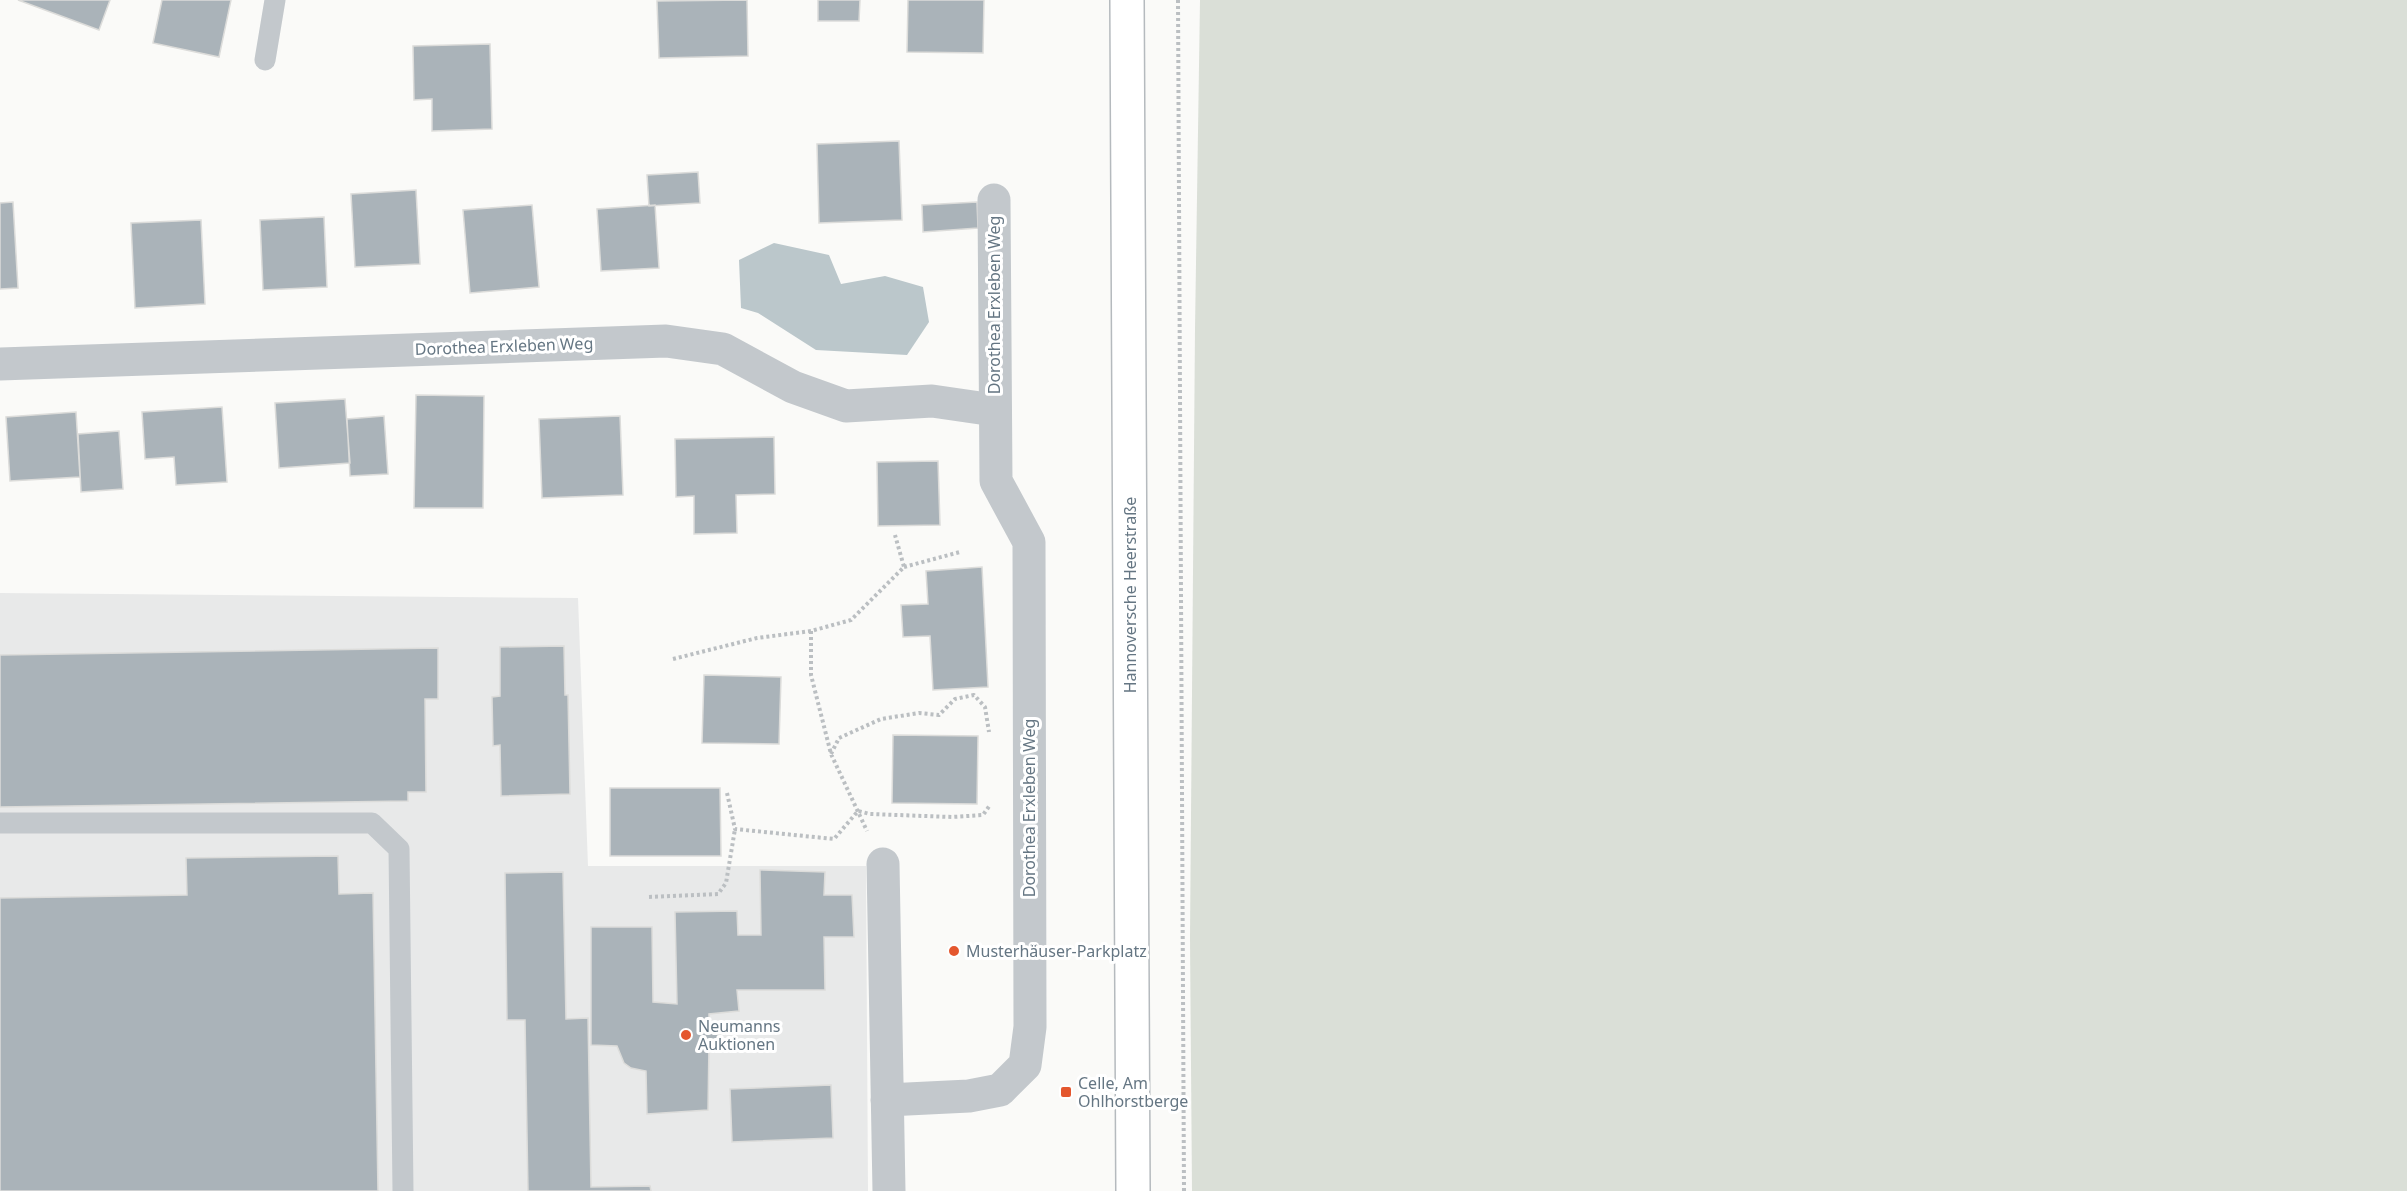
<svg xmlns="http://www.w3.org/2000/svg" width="2407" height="1191" font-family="'Noto Sans',sans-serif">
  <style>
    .built { fill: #e8e9e9 }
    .green { fill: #dadfd7 }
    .water { fill: #bbc7cb }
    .building { fill: #aab3b9; stroke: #dcdcda; stroke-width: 1.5 }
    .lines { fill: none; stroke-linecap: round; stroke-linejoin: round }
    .primary-casing { stroke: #b5babe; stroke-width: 36 }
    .path { stroke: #bbbfc2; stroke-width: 4; stroke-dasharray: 3 3; stroke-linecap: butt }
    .service { stroke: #c3c8cc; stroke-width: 21 }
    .minor { stroke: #c3c8cc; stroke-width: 33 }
    .primary { stroke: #fff; stroke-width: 33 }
    .poi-dot { fill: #e4572e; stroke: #fff; stroke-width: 2 }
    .labels { text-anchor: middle; stroke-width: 6; stroke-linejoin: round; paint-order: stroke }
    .street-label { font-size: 16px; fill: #657683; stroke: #fff }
    .poi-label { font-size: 16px; fill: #657683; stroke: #fff; text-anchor: start }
  </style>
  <rect width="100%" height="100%" fill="#fafaf8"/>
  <path class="built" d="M0 593 578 598 588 866H866L868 1191H0Z"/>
  <path class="green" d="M1200 0H2407V1191H1192L1190 937 1195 329Z"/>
  <path class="water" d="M774 243 829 255 841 284 885 276 923 287 929 322 907 355 816 350 758 313 741 308 739 260Z"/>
  <path class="building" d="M18 0H110L99 30Z
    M162 0H231L219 57 153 43Z
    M747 0 748 56 659 58 657 1Z
    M818 0H860L859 21H818Z
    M908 0H984L983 53 907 52Z
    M490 44 492 129 432 131V99L414 100 413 46Z
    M899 141 902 220 819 223 817 144Z
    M698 172 700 203 649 206 647 175Z
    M416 190 420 264 355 267 351 194Z
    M13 202 18 288 0 289V203Z
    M977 202 978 228 923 232 922 205Z
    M532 205 539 287 470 293 463 210Z
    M655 205 659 268 601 271 597 209Z
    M324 217 327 287 263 290 260 220Z
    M201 220 205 304 135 308 131 223Z
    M416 395 484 396 483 508H414Z
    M345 399 350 463 279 468 275 403Z
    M222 407 227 482 176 485 174 457 145 459 142 412Z
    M76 412 80 477 10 481 6 417Z
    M384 416 388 474 350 476 347 419Z
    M620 416 623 495 542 498 539 419Z
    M119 431 123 489 81 492 78 434Z
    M774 437 775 494 736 495 737 533 694 534V496L676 497 675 439Z
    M938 461 940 525 878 526 877 462Z
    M982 567 988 687 933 690 930 636 903 637 901 605 928 604 926 571Z
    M564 646 565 695H568L570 794 501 796 500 745 493 746 492 697 500 696V647Z
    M438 648V699H425L426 792H408V801L0 807V655Z
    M704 675 781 677 779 744 702 743Z
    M893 735 978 736 977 804 892 803Z
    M610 788H720L721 856H610Z
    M338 856 339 894 373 893 378 1191H0V898L187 895 186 858Z
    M760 870 825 872 824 895H852L854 937H824L825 990H737L739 1011 709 1014V1021H717L719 1043H709L708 1110 647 1114 646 1071 631 1068 624 1063 617 1046 591 1045V927H652L653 1002 677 1004 675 912 737 911 738 935H761Z
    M563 872 566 1019 588 1018 591 1187 650 1186 651 1191H528L525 1020H507L505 873Z
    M831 1085 833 1138 732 1142 730 1089Z"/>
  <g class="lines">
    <g class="primary-casing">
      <path id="primary" d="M1127 0 1133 1191"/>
    </g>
    <path class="path" d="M1178 0 1184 1191
      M904 567 960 552
      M811 631V675L831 754 867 831
      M673 659 757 638 811 631 851 620 904 567 895 535
      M831 754 839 738 881 719 919 713 939 715 955 699 974 695 985 707 989 732
      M727 793 735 829 834 839 858 811 870 814 952 817 983 815 990 805
      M649 897 718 894 726 883 735 829"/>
    <path class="service" d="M265 60 275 0
      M0 823H372L399 849 403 1191"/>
    <path class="minor" d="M0 364 666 341 723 349 793 387 846 406 932 401 994 410
      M883 864 889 1191
      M887 1100 969 1096 1000 1090 1025 1065 1030 1027 1029 542 996 481 994 200"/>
    <use href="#primary" class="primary"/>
  </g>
  <g class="poi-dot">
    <circle cx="954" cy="951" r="6"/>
    <circle cx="686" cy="1035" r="6"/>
    <rect x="1060" y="1086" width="12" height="12" rx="3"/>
  </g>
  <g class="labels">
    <g class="street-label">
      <text transform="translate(994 305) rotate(-90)" y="6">Dorothea Erxleben Weg</text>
      <text transform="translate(504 346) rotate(-2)" y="6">Dorothea Erxleben Weg</text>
      <text transform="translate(1130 595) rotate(-90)" y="6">Hannoversche Heerstraße</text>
      <text transform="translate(1029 808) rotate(-90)" y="6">Dorothea Erxleben Weg</text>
    </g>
    <g class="poi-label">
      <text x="966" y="957">Musterhäuser-Parkplatz</text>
      <text x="698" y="1032">Neumanns<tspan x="698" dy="18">Auktionen</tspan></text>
      <text x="1078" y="1089">Celle, Am<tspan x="1078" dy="18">Ohlhorstberge</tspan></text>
    </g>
  </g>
</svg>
